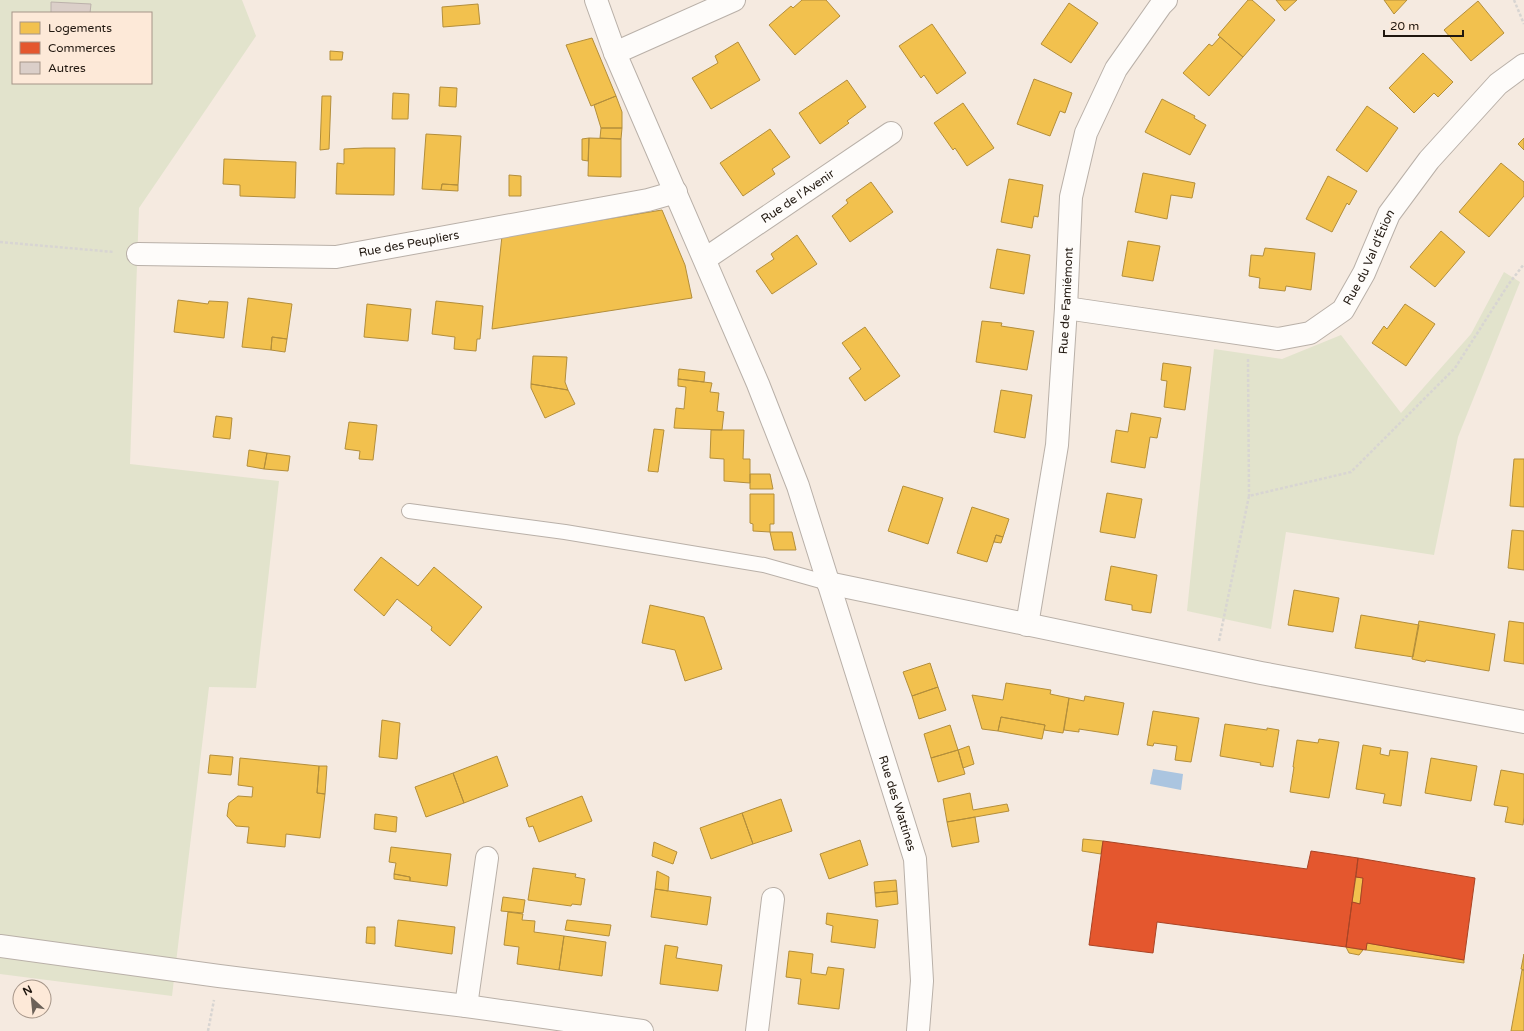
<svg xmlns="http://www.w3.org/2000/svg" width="1524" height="1031" font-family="'Varela Round',sans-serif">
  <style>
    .green { fill: #e2e3cc; fill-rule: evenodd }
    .water { fill: #abc5e0 }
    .homes { fill: #f2c14e; stroke: #b38e3b }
    .shops { fill: #e4572e; stroke: #a94425 }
    .building { fill: #dbcfc9; stroke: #bcb1ab }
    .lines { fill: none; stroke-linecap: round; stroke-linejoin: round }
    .service-casing { stroke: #b9b0a8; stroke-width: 16 }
    .minor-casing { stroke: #b9b0a8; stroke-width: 24 }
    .primary-casing { stroke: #b9b0a8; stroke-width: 24 }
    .path { stroke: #d8d5d2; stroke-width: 2.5; stroke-dasharray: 3 2; stroke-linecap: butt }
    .service { stroke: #fefcfa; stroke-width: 14 }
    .minor { stroke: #fefcfa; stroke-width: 22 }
    .primary { stroke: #fefcfa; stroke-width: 22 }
    .labels { text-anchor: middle; stroke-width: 4; stroke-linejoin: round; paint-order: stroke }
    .street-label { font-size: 12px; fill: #20170f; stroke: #fde9d8 }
  </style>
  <rect width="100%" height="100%" fill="#f5eae0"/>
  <path class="green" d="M0 0H242L256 36 139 208 130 464 279 481 256 688 209 687 172 996 0 974ZM13 13H151V83H13Z
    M1504 272 1520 282 1458 437 1434 555 1286 532 1271 629 1187 611 1214 349 1282 359 1341 335 1401 413 1471 334Z"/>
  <path class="water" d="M1153 769 1183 774 1181 790 1150 784Z"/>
  <path class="homes" d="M802 0H826L840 16 795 55 769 25 791 6 793 8Z
    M1248 0H1252L1275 20 1243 57 1218 35Z
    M1276 0H1297L1285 11Z
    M1384 0H1407L1394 14Z
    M1478 1 1504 33 1471 61 1444 30Z
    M1069 3 1098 23 1071 63 1041 44Z
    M478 4 480 24 443 27 442 7Z
    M932 24 966 73 937 94 924 75 921 78 899 46Z
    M1220 37 1243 57 1209 96 1183 73 1209 44 1212 46Z
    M592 38 616 96 591 106 566 45Z
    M738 42 760 80 711 109 692 78 718 63 715 56Z
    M330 51 343 52 342 60H330Z
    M1423 53 1453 82 1438 97 1434 93 1414 113 1389 88Z
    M1034 79 1072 93 1065 113 1060 111 1050 136 1017 124Z
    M847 80 866 107 847 121 849 123 820 144 799 113Z
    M440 87 457 88 456 107 439 106Z
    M393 93 409 94 408 119H392Z
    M322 96H331L329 149 320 150Z
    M616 96 622 112V128H601L594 105Z
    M1162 99 1195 116 1194 118 1206 125 1190 155 1145 132Z
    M963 103 994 148 967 166 955 148 953 150 934 123Z
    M1367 106 1398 128 1367 172 1336 150Z
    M601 128H622L621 139 600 138Z
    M770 129 790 157 772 169 775 174 743 196 720 163Z
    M426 134 461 136 458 185 442 184 441 190 422 189Z
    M589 138 588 161 582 160V139Z
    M589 138 621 139V177L588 176Z
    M1524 138V150L1518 144Z
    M364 148H395L394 195 336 194 337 163 344 164V149Z
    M224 159 296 162 295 198 240 196V185L223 184Z
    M1501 163 1524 182V196L1489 237 1459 212Z
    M1143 173 1195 183 1192 198 1171 195 1167 219 1135 212Z
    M509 175 521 176V196H509Z
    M1328 176 1357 191 1349 205 1347 203 1332 232 1306 219Z
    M1009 179 1043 185 1038 217 1034 216 1032 228 1001 222Z
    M871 182 893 212 850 242 832 216 848 203 846 200Z
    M442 184 458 185V191L441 190Z
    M662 210 685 265 692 298 492 329 502 236Z
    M1441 231 1465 252 1435 287 1410 267Z
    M797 235 817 264 772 294 756 271 774 259 771 254Z
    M1128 241 1160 246 1153 281 1122 276Z
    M1265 248 1315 253 1311 290 1286 286 1285 291 1259 288 1260 278 1249 276 1251 255 1263 256Z
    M997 249 1030 255 1024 294 990 288Z
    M248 298 292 304 287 339 272 337 271 350 242 347Z
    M178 300 208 304 209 301 228 302 224 338 174 332Z
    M436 301 483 306 480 339H477L476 351 454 349 455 337 432 334Z
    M367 304 411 309 408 341 364 337Z
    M1405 304 1435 324 1406 366 1372 343 1384 326 1387 329Z
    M982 321 1002 323 1001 326 1034 331 1027 370 976 362Z
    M865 327 900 376 865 401 849 378 861 369 842 343Z
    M272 337 287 339 285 352 271 350Z
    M533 356 567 357 565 382 568 390 531 384Z
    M1163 363 1191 367 1185 410 1164 407 1167 381 1161 380Z
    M679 369 705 372 704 382 678 379Z
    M678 379 712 383 710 392 719 393 717 411 724 412 722 430 674 428 676 408 684 409 686 387 678 386Z
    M531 384 568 390 575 404 545 418 531 388Z
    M1001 390 1032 395 1025 438 994 432Z
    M1131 413 1161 418 1157 438 1150 437 1145 468 1111 462 1116 430 1128 432Z
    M216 416 232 418 230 439 213 437Z
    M349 422 377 425 373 460 359 459 360 451 345 449Z
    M654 429 664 430 658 472 648 471Z
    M711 430H744L743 459H750V483L724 481V459L710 458Z
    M249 450 267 453 264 469 247 466Z
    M267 453 290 456 288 471 264 469Z
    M1514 459H1524V507L1510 506Z
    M750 474H770L773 489H750Z
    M903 486 943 498 928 544 888 531Z
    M1107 493 1142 499 1135 538 1100 532Z
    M750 494H774V524H770V532L753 531V524L750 523Z
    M972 507 1009 519 1003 537 996 535 987 562 957 553Z
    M1512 530 1524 531V570L1508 568Z
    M770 532H792L796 550H774Z
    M996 535 1003 537 1001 543 994 542Z
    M381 557 418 586 434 567 482 607 450 646 431 630 432 627 397 599 384 616 354 590Z
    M1111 566 1157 575 1151 613 1132 610V605L1105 600Z
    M1294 590 1339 598 1333 632 1288 625Z
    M650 605 704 617 722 669 685 681 675 650 642 643Z
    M1361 615 1419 625 1413 657 1355 648Z
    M1419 621 1495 634 1489 671 1426 660 1425 662 1412 659Z
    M1509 621 1524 623V664L1504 661Z
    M930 663 938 687 912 696 903 672Z
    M1006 683 1051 690 1050 694 1069 698 1063 733 1044 730 1045 725 1001 717 998 731 982 729 972 695 1003 700Z
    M938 687 946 710 919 719 912 696Z
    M1085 696 1124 703 1118 735 1079 729V732L1064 730 1069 698 1084 701Z
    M1153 711 1199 718 1191 762 1175 760 1177 746 1154 743 1153 746 1147 745Z
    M1001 717 1045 725 1042 739 998 731Z
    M382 720 400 723 397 759 379 757Z
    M1225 724 1267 730V728L1279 730 1273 767 1260 765 1261 763 1220 756Z
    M950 725 958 750 931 758 924 734Z
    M1319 739 1339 742 1329 798 1290 792 1294 767H1293L1297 740 1318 743Z
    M1363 745 1381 748 1380 754 1389 756 1390 750 1408 752 1401 806 1383 803 1385 794 1356 789Z
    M969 746 974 764 963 768 958 750Z
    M958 750 965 774 938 782 931 758Z
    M210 755 233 757 231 775 208 773Z
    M497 756 508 786 464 803 453 773Z
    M240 758 319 766 317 793 325 794 320 838 286 834 285 847 247 843 249 827 236 826 227 816 229 803 238 796 252 797 253 787 238 785Z
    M1431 758 1477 766 1471 801 1425 793Z
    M319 766H327L325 794 317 793Z
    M1501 770 1524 774V817L1523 825 1505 822 1508 807 1494 805Z
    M453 773 464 803 426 817 415 787Z
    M970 793 973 810 1007 804 1009 811 947 822 943 799Z
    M582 796 592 821 539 842 533 826 529 827 526 818Z
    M781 799 792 831 753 844 742 813Z
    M742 813 753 844 711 859 700 828Z
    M375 814 397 817 396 832 374 829Z
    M975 817 979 842 952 847 947 822Z
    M1083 839 1103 841 1101 854 1082 851Z
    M860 840 868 865 829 879 820 854Z
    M654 842 677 852 673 864 652 856Z
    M391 847 451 854 447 886 410 881V877L394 874 396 863 389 862Z
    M533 868 576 874 575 877 585 879 581 905 572 904 571 906 528 900Z
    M657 871 669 877 668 891 655 889Z
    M394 874 410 877V881L394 879Z
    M1356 877 1363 878 1360 904 1352 902Z
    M896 880 897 891 875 893 874 882Z
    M655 889 711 897 707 925 651 917Z
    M897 891 898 904 876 907 875 893Z
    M503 897 525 900 523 913 501 911Z
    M508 912 523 914 522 920 535 921 534 932 564 936 559 970 517 964 519 947 504 945Z
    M827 913 878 920 875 948 831 942 833 926 826 924Z
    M398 920 455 927 452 954 395 946Z
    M567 920 611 925 609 936 565 930Z
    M367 927H375V944L366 943Z
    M564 936 606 942 602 976 559 970Z
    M1367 943 1464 960V963L1366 950Z
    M665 945 678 947 676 958 722 965 718 991 660 984Z
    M1346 947 1363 950 1359 955 1349 953Z
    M789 951 813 954 811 973 826 975 828 967 844 969 839 1009 798 1004 801 979 786 977Z
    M1524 954V970L1521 969Z
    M1522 970H1524V1031H1511Z"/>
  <path class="shops" d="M1103 841 1307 869 1311 851 1358 858 1346 947 1157 922 1153 953 1089 945Z
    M1358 858 1475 878 1464 960 1367 943 1366 950 1346 947 1352 902 1360 904 1363 878 1356 877Z"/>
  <path class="building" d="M51 2 91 4 90 13H51Z"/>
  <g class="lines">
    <g class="service-casing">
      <path id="service" d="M409 511 565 532 764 565 828 583"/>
    </g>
    <g class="minor-casing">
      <g id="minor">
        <path id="s1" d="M596 0 615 53 758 384 798 486 915 859 922 981 918 1031"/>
        <path d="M615 53 734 0"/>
        <path id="s2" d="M138 254 336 257 648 200 676 192"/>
        <path id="s3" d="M705 259 891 133"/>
        <path id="s4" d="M1066 308 1278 339 1310 333 1343 310 1364 273 1389 214 1429 160 1498 84 1524 65"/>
        <path d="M828 583 1261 673 1524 722"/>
        <path id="s5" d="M1027 625 1057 445 1066 308 1071 197 1086 133 1116 69 1161 5 1166 0"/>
        <path d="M466 1006 487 858"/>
        <path d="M757 1031 773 899"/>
      </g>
    </g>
    <g class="primary-casing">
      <path id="primary" d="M0 946 219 976 466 1006 642 1031"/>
    </g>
    <path class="path" d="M1514 0 1524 24
      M0 242 114 252
      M1248 359 1249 496
      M1219 641 1249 496 1351 472 1455 368 1508 285 1524 264
      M208 1031 214 1000"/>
    <use href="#service" class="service"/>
    <use href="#minor" class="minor"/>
    <use href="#primary" class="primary"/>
  </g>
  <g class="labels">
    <g class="street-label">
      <text dy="4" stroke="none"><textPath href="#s3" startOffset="112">Rue de l'Avenir</textPath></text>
      <text dy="4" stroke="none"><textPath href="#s2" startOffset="272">Rue des Peupliers</textPath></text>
      <text dy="4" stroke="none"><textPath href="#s4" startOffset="346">Rue du Val d'Étion</textPath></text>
      <text dy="4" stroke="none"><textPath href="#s5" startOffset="327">Rue de Famiémont</textPath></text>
      <text dy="4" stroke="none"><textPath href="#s1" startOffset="859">Rue des Wattines</textPath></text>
    </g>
  </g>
  <rect x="12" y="12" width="140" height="72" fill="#fde9d8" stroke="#a59588"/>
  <rect x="20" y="22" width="20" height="12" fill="#f2c14e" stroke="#a59588"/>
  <text x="48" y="32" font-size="12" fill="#20170f">Logements</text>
  <rect x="20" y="42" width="20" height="12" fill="#e4572e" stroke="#a59588"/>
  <text x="48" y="52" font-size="12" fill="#20170f">Commerces</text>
  <rect x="20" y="62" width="20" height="12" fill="#dbcfc9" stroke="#a59588"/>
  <text x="48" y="72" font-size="12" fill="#20170f">Autres</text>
  <g transform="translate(32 999) rotate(333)"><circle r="19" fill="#fde9d8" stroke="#a59588"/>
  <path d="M0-3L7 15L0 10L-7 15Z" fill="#6b6158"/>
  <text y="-6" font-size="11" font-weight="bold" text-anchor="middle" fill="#20170f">N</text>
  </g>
  <path d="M1384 30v6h79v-6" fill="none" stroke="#20170f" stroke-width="2"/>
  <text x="1390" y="30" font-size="12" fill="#20170f" stroke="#fde9d8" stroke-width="3" paint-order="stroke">20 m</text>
</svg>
